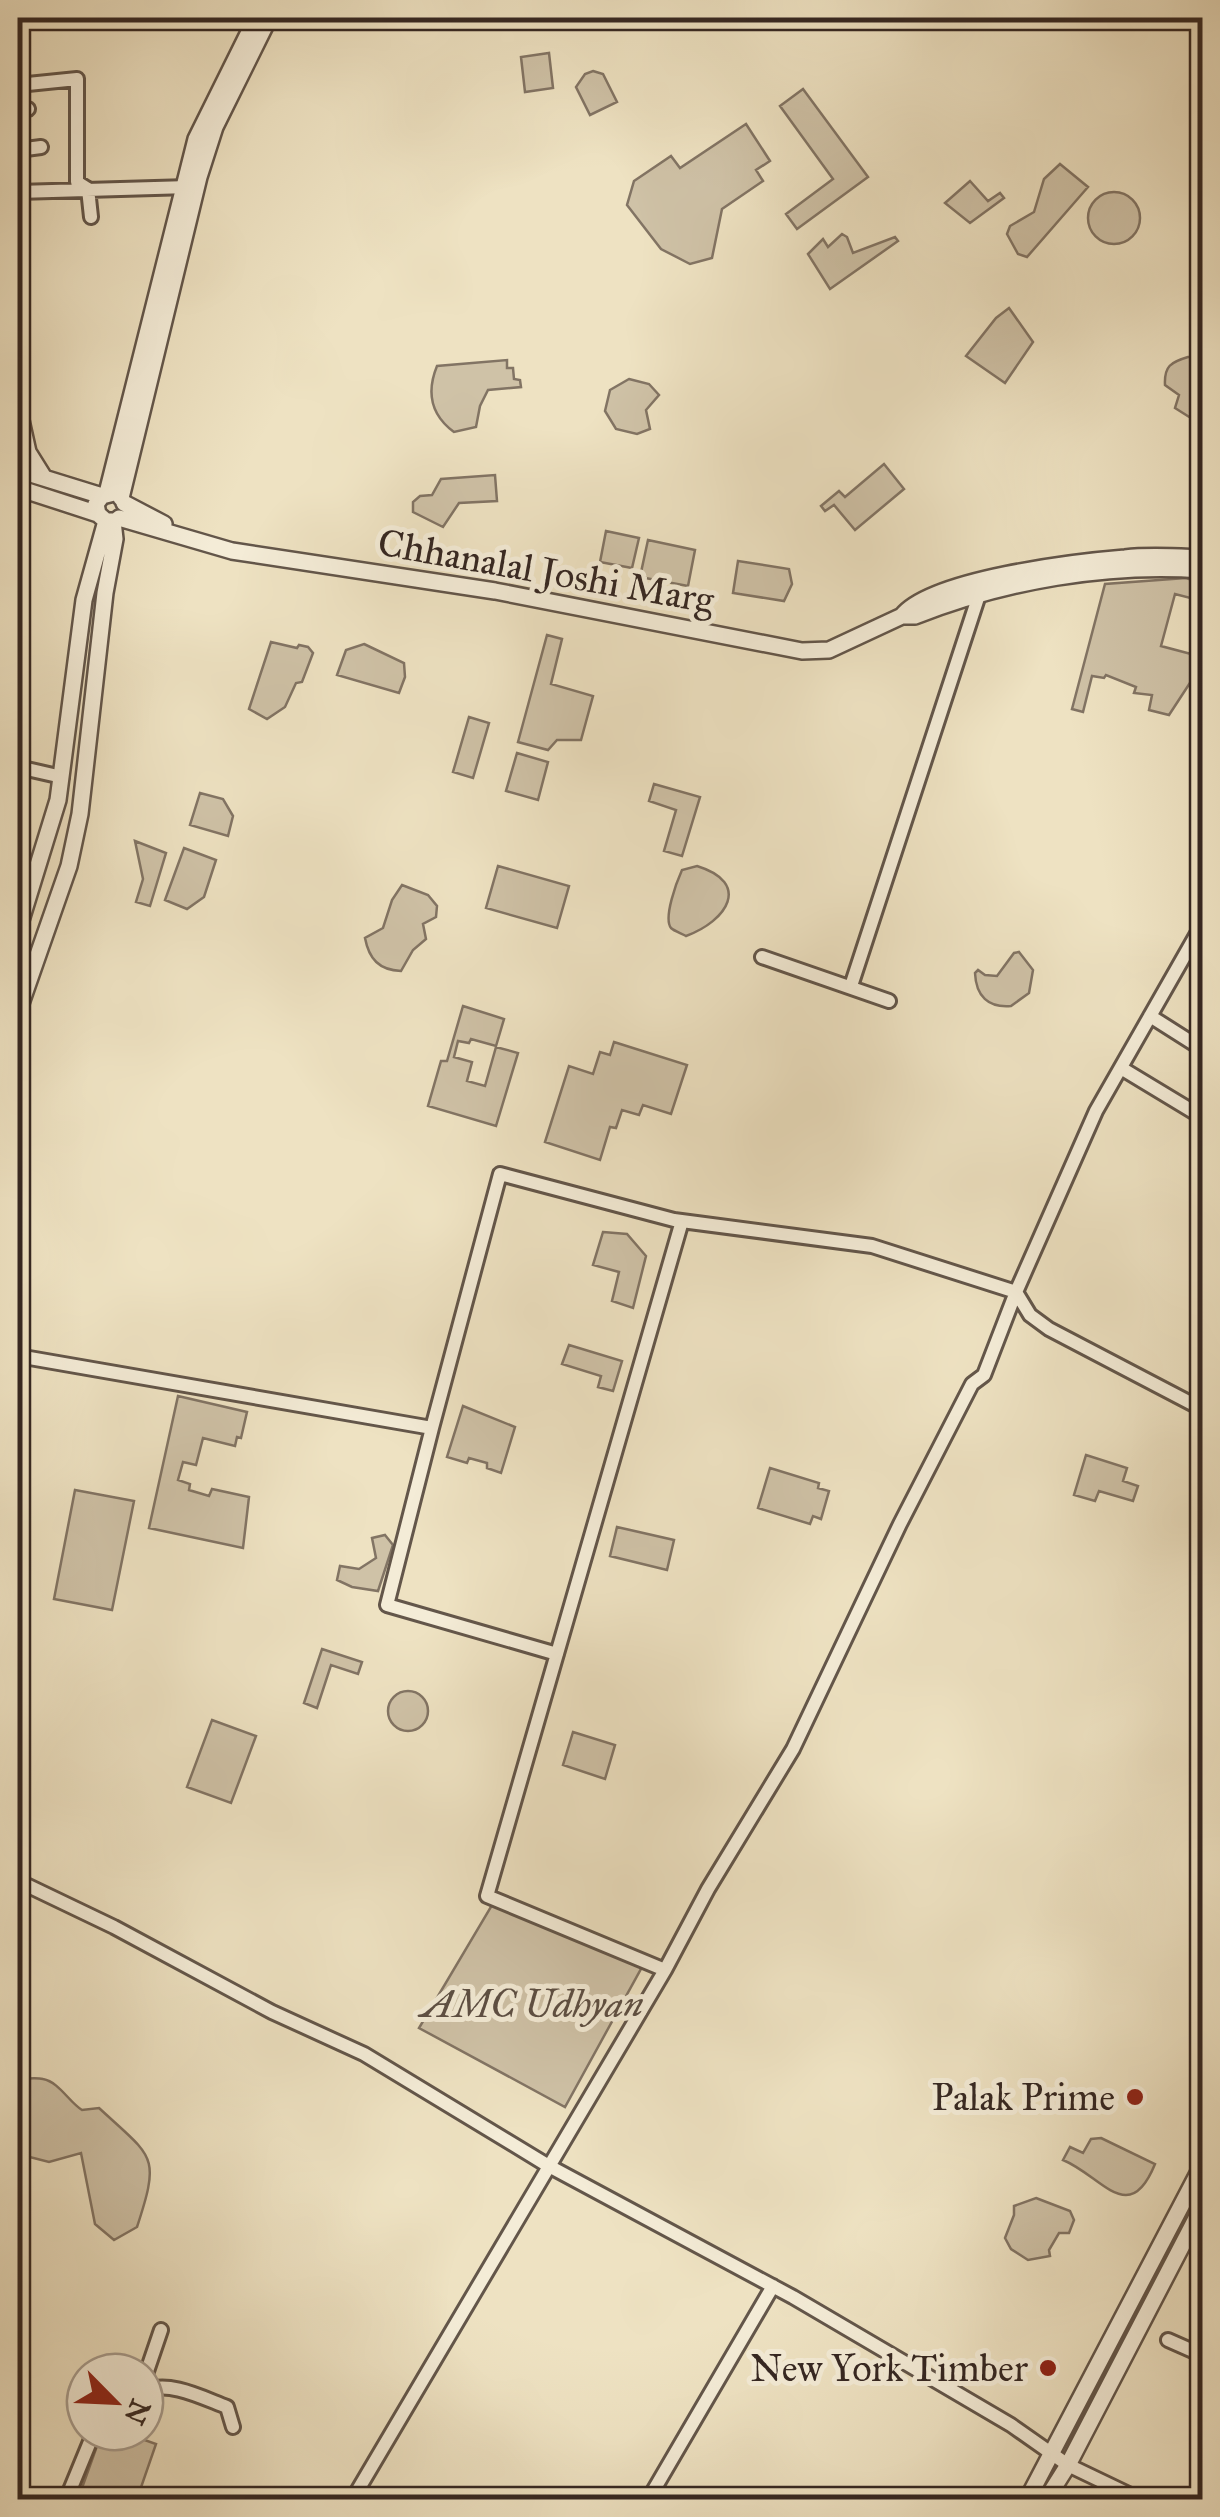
<svg xmlns="http://www.w3.org/2000/svg" width="1220" height="2517" font-family="'IM FELL Great Primer',serif">
  <style>
    .green { fill: #cfc2a7; stroke: #827464; stroke-width: 2.5 }
    .lines { fill: none; stroke-linecap: round; stroke-linejoin: round }
    .minor-casing { stroke: #63564a; stroke-width: 18 }
    .tertiary-casing { stroke: #63564a; stroke-width: 20 }
    .minor { stroke: #f4ecd7; stroke-width: 12 }
    .tertiary { stroke: #f4ecd7; stroke-width: 15 }
    .poi-dot { fill: #8f2418; stroke: #f4ecd7; stroke-width: 4 }
    .labels { text-anchor: middle; stroke-width: 10; stroke-linejoin: round; paint-order: stroke }
    .street-label { font-size: 38px; fill: #352722; stroke: #f4ecd7 }
    .park-label { font-size: 38px; font-style: italic; fill: #5c4e43; stroke: #f4ecd7 }
    .poi-label { font-size: 38px; fill: #352722; stroke: #f4ecd7; text-anchor: end }
  </style>
  <rect width="100%" height="100%" fill="#eee2c2"/>
  <filter id="stains"><feTurbulence type="fractalNoise" baseFrequency=".002" numOctaves="4"/><feColorMatrix values="0 0 0 0 .2 0 0 0 0 .09 0 0 0 0 .02 0 0 0 .5 -.17"/></filter>
  <radialGradient id="worn" r=".72"><stop offset=".6" stop-color="#630" stop-opacity="0"/><stop offset="1" stop-color="#630" stop-opacity=".3"/></radialGradient>
  <path class="green" d="M549 53 553 88 525 92 521 57Z
    M593 71 603 74 617 102 590 115 576 87 585 74Z
    M803 89 868 177 797 229 786 214 833 179 780 106Z
    M746 124 770 161 756 170 763 181 722 209 712 258 690 264 661 249 627 205 634 181 671 156 680 168Z
    M1060 164 1088 187 1027 257 1018 254 1007 234 1010 226 1034 212 1044 179Z
    M970 181 988 201 1000 193 1004 198 970 223 945 203Z
    M1088 218a26 26 0 1 1 52 0a26 26 0 1 1-52 0Z
    M842 234 847 237 853 253 895 237 898 241 830 289 808 254 823 239 828 247Z
    M1009 308 1033 342 1005 383 966 356 996 318Z
    M1188 357H1202V425L1175 408 1179 395 1165 385C1164 366 1171 362 1188 357Z
    M507 360V368H513L514 379 520 380 521 387 488 390 480 406 476 427 454 432C431 415 426 393 437 366Z
    M629 379 649 384 659 395 646 410 650 429 637 434 616 429 605 411 610 390Z
    M884 464 904 489 855 530 834 505 825 511 821 506 839 491 845 497Z
    M495 475 497 501 459 503 443 527 413 512V502L420 496 432 495 441 479Z
    M606 531 639 538 632 568 600 562Z
    M648 540 695 550 688 586 640 577Z
    M738 561 789 569 792 584 784 601 733 593Z
    M1186 578 1202 583V601L1175 594 1161 646 1191 654 1194 647 1202 649 1201 666 1169 715 1149 710 1152 695 1134 693 1136 687 1106 675 1104 678 1092 676 1083 712 1072 709 1105 584Z
    M547 635 562 639 551 684 593 696 581 740H557L548 750 518 742Z
    M271 642 297 648 299 645 308 647 313 653 302 682 296 683 285 707 267 719 249 709Z
    M364 644 404 663 405 677 399 693 337 675 346 650Z
    M469 717 489 723 473 778 453 772Z
    M517 753 548 762 538 800 506 791Z
    M654 784 700 797 682 856 664 851 676 810 649 801Z
    M200 793 223 799 233 816 228 836 190 825Z
    M135 841 166 853 150 906 136 902 143 879Z
    M184 848 216 860 204 897 187 909 165 900Z
    M498 866 569 886 557 928 486 908Z
    M697 866C752 883 727 921 686 936 683 934 674 931 671 928 663 918 677 881 682 870Z
    M402 885 428 895 437 906 436 917 423 924 426 939 413 950 401 971C379 970 369 959 365 938L383 928 392 900Z
    M1019 952 1033 970 1029 993 1011 1006C988 1008 976 996 975 973L978 970 985 975 997 976 1014 953Z
    M463 1006 504 1019 496 1046 471 1039 469 1043 458 1041 454 1057 472 1062 467 1081 485 1086 496 1047 518 1053 496 1126 428 1106 441 1061H447Z
    M614 1042 687 1065 671 1114 643 1105 639 1115 622 1110 616 1128 610 1127 600 1160 545 1142 569 1066 593 1074 600 1052 610 1055Z
    M603 1232 627 1234 646 1256 633 1308 612 1301 619 1272 593 1265Z
    M569 1345 622 1361 613 1391 598 1387 601 1376 562 1364Z
    M178 1396 247 1412 241 1438 237 1437 235 1446 203 1438 196 1465 183 1462 178 1480 190 1484 189 1490 209 1496 212 1489 249 1497 243 1548 149 1528Z
    M463 1406 515 1427 501 1473 487 1468V1463L469 1458 467 1463 447 1457Z
    M1086 1455 1127 1468 1123 1481 1138 1486 1133 1501 1099 1491 1095 1501 1074 1495Z
    M770 1468 819 1483 818 1488 829 1491 821 1519 813 1516 810 1524 758 1508Z
    M75 1490 134 1501 112 1610 54 1599Z
    M617 1527 674 1540 667 1570 610 1556Z
    M385 1535 393 1545 378 1591 352 1587 337 1580 340 1566 359 1569 376 1558 372 1538Z
    M322 1649 362 1662 358 1674 331 1665 317 1708 304 1703Z
    M388 1711a20 20 0 1 1 40 0a20 20 0 1 1-40 0Z
    M212 1720 256 1736 231 1803 187 1787Z
    M573 1732 615 1745 605 1779 563 1765Z
    M492 1905 642 1967 565 2107 419 2028Z
    M18 2079C25 2079 36 2077 43 2079 59 2082 69 2102 82 2110L99 2108C153 2158 161 2154 137 2227L114 2240 95 2224 81 2153 49 2162 18 2154Z
    M1101 2138 1155 2164C1129 2228 1102 2176 1063 2160L1070 2147 1083 2153 1091 2139Z
    M1036 2198 1070 2211 1074 2220 1069 2233H1059L1049 2250 1050 2256 1028 2260 1011 2249 1005 2238 1014 2215V2206Z
    M102 2432H122L156 2444 137 2499H78Z"/>
  <g class="lines">
    <g class="minor-casing">
      <path id="minor" d="M18 85 77 79V182L88 189 91 217
        M18 111 28 109
        M18 150 41 147
        M18 192 189 187
        M18 767 62 777
        M762 957 889 1001
        M851 986 979 595
        M1150 1016 1202 1049
        M1121 1068 1202 1117
        M18 1356 432 1428 500 1174 674 1220 872 1246 1016 1292 1030 1315 1049 1329 1202 1409
        M432 1428 387 1605 557 1654
        M18 1881 114 1927 272 2012 364 2054 547 2165 793 2297 1011 2425 1068 2465 1141 2500
        M665 1970 487 1896 682 1221
        M1168 2340 1202 2355
        M145 2377 161 2330
        M145 2391C169 2380 203 2398 227 2407L233 2427
        M66 2500 94 2432
        M352 2500 665 1970 708 1889 793 1749 900 1524 972 1384 984 1375 1016 1292 1096 1111 1202 925
        M648 2500 773 2286
        M1198 2500 1202 2491"/>
    </g>
    <g class="tertiary-casing">
      <path id="tertiary" d="M18 407 28 452 43 476
        M18 470 102 496 114 493
        M18 488 98 514
        M107 493 196 139 256 18
        M102 496 96 504 98 514 106 521H114
        M121 498 199 177 215 127 269 18
        M124 503 164 524
        M119 518 232 551 495 591 802 651 829 650 902 616H915C1004 581 1107 563 1202 570
        M902 616C931 579 1076 562 1125 558 1150 555 1177 557 1202 558
        M18 930 58 800 84 600 106 521
        M18 1012 69 866 80 814 105 593 115 539 113 521
        M1027 2500 1202 2166
        M1046 2500 1068 2465 1202 2207"/>
    </g>
    <use href="#minor" class="minor"/>
    <use href="#tertiary" class="tertiary"/>
  </g>
  <g class="poi-dot">
    <circle cx="1135" cy="2097" r="10"/>
    <circle cx="1048" cy="2368" r="10"/>
  </g>
  <g class="labels">
    <g class="street-label">
      <text transform="translate(546 571) rotate(10)" y="13">Chhanalal Joshi Marg</text>
    </g>
    <g class="park-label">
      <text x="532" y="2017">AMC Udhyan</text>
    </g>
    <g class="poi-label">
      <text x="1115" y="2110">Palak Prime</text>
      <text x="1028" y="2381">New York Timber</text>
    </g>
  </g>
  <rect width="1220" height="2517" fill="none" stroke="#eee2c2" stroke-width="60"/>
  <rect x="20" y="20" width="1180" height="2477" fill="none" stroke="#352722" stroke-width="5"/>
  <rect x="30" y="30" width="1160" height="2457" fill="none" stroke="#352722" stroke-width="2.5"/>
  <g transform="translate(115 2402) rotate(114)"><circle r="48" fill="#f4ecd7" stroke="#a89d8f" stroke-width="2.5"/>
  <path d="M0-8L18 38L0 25L-18 38Z" fill="#8f2418"/>
  <text y="-15" font-size="28" font-weight="bold" text-anchor="middle" fill="#352722">N</text>
  </g>
  <rect width="100%" height="100%" filter="url(#stains)"/>
  <rect width="100%" height="100%" fill="url(#worn)"/>
</svg>
